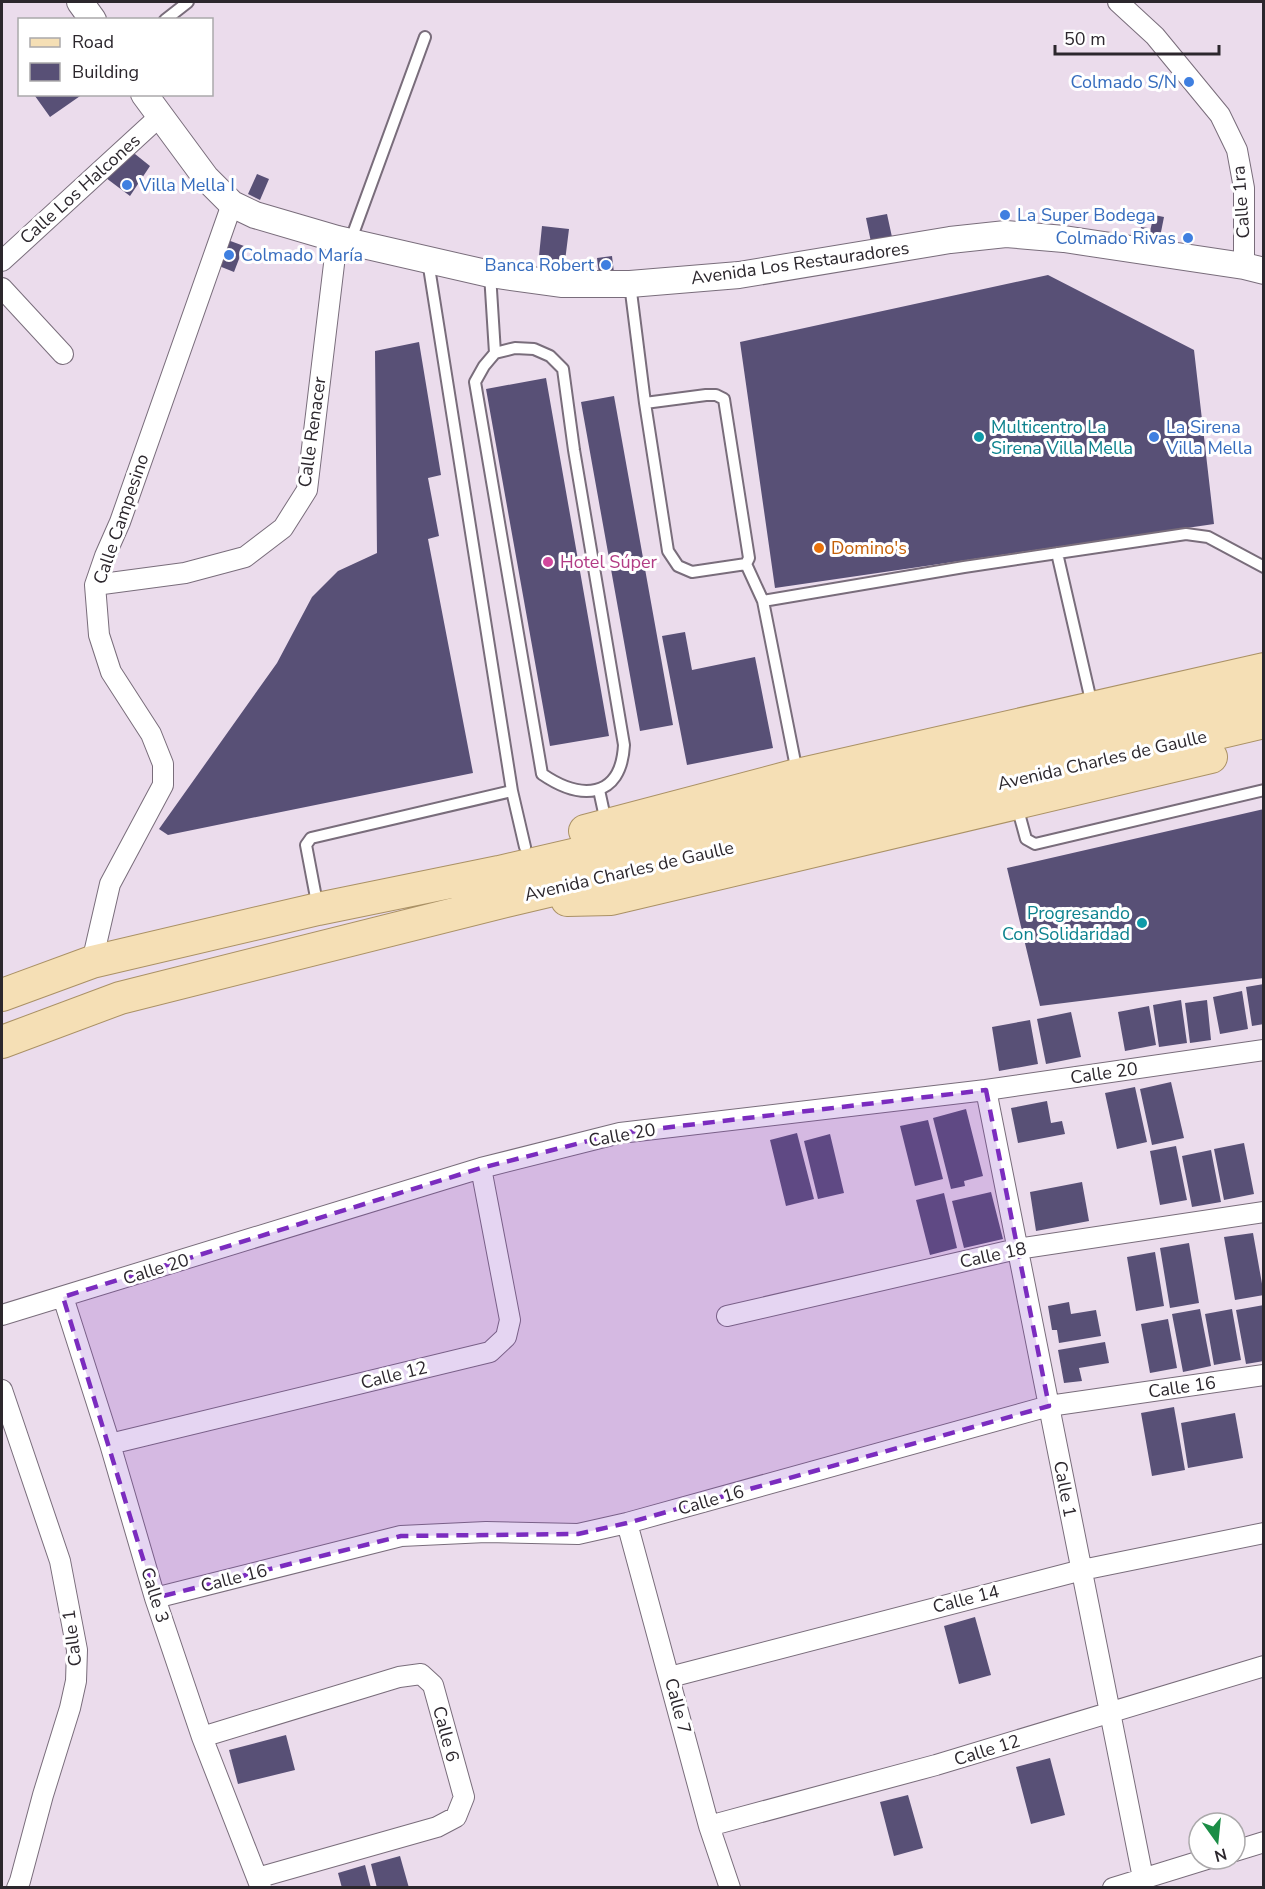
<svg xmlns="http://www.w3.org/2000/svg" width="1265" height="1889" font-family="'Nunito Sans',sans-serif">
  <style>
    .building { fill: #585076 }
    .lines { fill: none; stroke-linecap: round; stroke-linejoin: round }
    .service-casing { stroke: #796d7b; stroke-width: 14 }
    .minor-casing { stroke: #796d7b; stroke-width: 22 }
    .tertiary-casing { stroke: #796d7b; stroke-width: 28 }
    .primary-casing { stroke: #aa9165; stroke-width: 34 }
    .service { stroke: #fff; stroke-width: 10 }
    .minor { stroke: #fff; stroke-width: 20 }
    .tertiary { stroke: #fff; stroke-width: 26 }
    .primary { stroke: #f5dfb5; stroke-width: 32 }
    .marked { fill: #7b2cbf; fill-opacity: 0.2; stroke: #7b2cbf; stroke-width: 4.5; stroke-dasharray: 12 8; stroke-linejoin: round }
    .shop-dot { fill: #3f7fe0; stroke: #fff; stroke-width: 2 }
    .culture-dot { fill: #0f9aa8; stroke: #fff; stroke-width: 2 }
    .food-dot { fill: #e8710a; stroke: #fff; stroke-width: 2 }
    .hotel-dot { fill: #d1479c; stroke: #fff; stroke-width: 2 }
    .labels { text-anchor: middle; stroke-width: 6; stroke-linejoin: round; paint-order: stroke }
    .shop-label { font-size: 18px; fill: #366cbe; stroke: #fff; text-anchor: start }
    .street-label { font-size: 18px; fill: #2c272d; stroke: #fff }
    .culture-label { font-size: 18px; fill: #0d838f; stroke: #fff; text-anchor: start }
    .food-label { font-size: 18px; fill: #c56008; stroke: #fff; text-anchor: start }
    .hotel-label { font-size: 18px; fill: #b23c85; stroke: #fff; text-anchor: start }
  </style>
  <rect width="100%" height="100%" fill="#ebdcec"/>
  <path class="building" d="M37 94H83L50 117 35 96Z
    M135 154 150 166 130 196 102 175 125 156Z
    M257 174 269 179 260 200 248 194Z
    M1002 211 1010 213 1008 219 1000 217Z
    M887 214 892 237 871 242 866 218Z
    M1154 215 1164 217 1160 237 1149 235Z
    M542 226 569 229 564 269 538 266Z
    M1141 227 1148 228 1147 235 1140 234Z
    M1184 235 1192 236V241L1183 240Z
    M225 239 244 246 234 272 214 264Z
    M612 256 614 273 599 274 597 258Z
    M1048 275 1194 350 1214 524 775 588 740 342Z
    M419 342 441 475 428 478 439 536 428 539 473 773 168 835 159 829 277 663 312 597 338 571 377 553 375 351Z
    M546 378 609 736 550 746 486 389Z
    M614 396 673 725 640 731 581 402Z
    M685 632 692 670 755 657 773 748 687 765 662 636Z
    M1264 809V978L1040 1006 1007 868Z
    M1264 984V1024L1252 1026 1246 987Z
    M1242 991 1248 1029 1220 1034 1213 997Z
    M1181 1000 1187 1043 1159 1047 1153 1005Z
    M1207 1000 1211 1040 1190 1043 1185 1003Z
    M1149 1006 1156 1045 1125 1051 1118 1012Z
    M1071 1012 1081 1057 1046 1064 1037 1019Z
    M1030 1020 1038 1064 999 1071 992 1027Z
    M1171 1082 1184 1138 1152 1145 1140 1089Z
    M1135 1087 1147 1142 1117 1149 1105 1093Z
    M1047 1101 1051 1123 1062 1121 1065 1134 1018 1143 1011 1108Z
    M966 1109 983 1176 964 1181 965 1186 951 1189 933 1118Z
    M928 1120 943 1179 915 1186 900 1126Z
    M797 1133 814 1199 786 1206 770 1140Z
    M830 1134 844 1193 818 1199 804 1141Z
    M1244 1143 1254 1194 1224 1200 1214 1149Z
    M1176 1146 1187 1200 1160 1205 1150 1151Z
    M1211 1150 1221 1202 1192 1207 1182 1156Z
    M1082 1182 1089 1221 1036 1231 1030 1192Z
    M991 1192 1003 1239 964 1248 952 1201Z
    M944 1193 957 1248 930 1255 916 1200Z
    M1253 1233 1264 1295 1235 1300 1224 1237Z
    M1189 1243 1199 1303 1170 1308 1160 1248Z
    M1155 1252 1164 1306 1136 1311 1127 1257Z
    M1069 1302 1071 1314 1096 1310 1101 1336 1059 1343 1057 1330H1052L1048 1306Z
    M1264 1305V1361L1246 1364 1236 1310Z
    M1200 1309 1211 1366 1183 1372 1172 1314Z
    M1232 1309 1241 1360 1214 1365 1205 1314Z
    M1168 1319 1177 1368 1150 1373 1141 1324Z
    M1105 1342 1109 1363 1079 1368 1082 1381 1064 1383 1058 1350Z
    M1174 1407 1185 1470 1152 1476 1141 1413Z
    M1235 1413 1243 1458 1188 1468 1181 1423Z
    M975 1617 991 1675 959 1684 944 1626Z
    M286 1735 295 1770 238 1784 229 1750Z
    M1050 1758 1065 1815 1031 1824 1016 1767Z
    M908 1795 923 1848 894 1856 880 1802Z
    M400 1856 409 1888H377L371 1864Z
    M365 1865 371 1888H342L338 1873Z"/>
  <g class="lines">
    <g class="service-casing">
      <path id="service" d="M165 20 188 2
        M350 242 425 37
        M428 261 512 791 525 847
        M490 274 495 353
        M630 284 645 403 668 551 678 566 692 572 746 564
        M515 348 534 349 550 356 563 369 574 450 624 745C621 800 580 800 542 774L475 382 484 366 495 353Z
        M645 403 706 395H716L724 399 749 558 746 564 763 601 797 772
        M1057 553 1092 705
        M763 601 964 567 1186 534 1208 537 1264 567
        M599 790 606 822
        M1017 806 1026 839 1035 844 1264 790
        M318 908 306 845 311 838 512 791"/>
    </g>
    <g class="minor-casing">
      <path id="minor" d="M1118 2 1155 36 1220 115 1237 150 1244 188V266
        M2 261 159 117
        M2 288 63 354
        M95 585 185 573 245 557 283 528 307 490 337 239
        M92 962 110 884 163 785V764L151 734 111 672 99 635 95 585 105 556 120 522 232 204
        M986 1090 1145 1888
        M63 1297 110 1444 155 1598 202 1737 261 1888
        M2 1315 481 1168 620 1133 986 1090 1264 1050
        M727 1316 1017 1249 1264 1212
        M2 1390 60 1561 77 1650 76 1681 70 1708 43 1795 20 1881 17 1888
        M110 1444 490 1352 506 1337 510 1320 481 1168
        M627 1523 709 1826 730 1888
        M155 1598 401 1536 486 1532 578 1534 627 1523 1049 1406 1264 1375
        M670 1677 1082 1570 1264 1533
        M202 1737 399 1677 421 1674 433 1685 464 1797 456 1817 437 1827 257 1878
        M709 1826 936 1765 1264 1666
        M1235 1851 1264 1842
        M1113 1888 1207 1859"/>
    </g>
    <g class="tertiary-casing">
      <path id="tertiary" d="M80 2 93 20
        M144 94 206 178 232 204 255 215 337 239 490 274 561 284H630L739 275 950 240 1006 234 1064 239 1244 266 1264 271"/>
    </g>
    <g class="primary-casing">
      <path id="primary" d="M585 831 797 775 1264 669
        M567 900 611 899 1211 757
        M2 995 92 962 318 909 499 872 1264 695
        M2 1042 120 998 506 901 1264 722"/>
    </g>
    <use href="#service" class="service"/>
    <use href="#minor" class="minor"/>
    <use href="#tertiary" class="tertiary"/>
    <use href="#primary" class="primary"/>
  </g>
  <path class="marked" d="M986 1090 1049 1406 627 1523 578 1534 401 1536 155 1598 63 1297 481 1168 620 1133Z"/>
  <g class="shop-dot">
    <circle cx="1189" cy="82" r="6"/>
    <circle cx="127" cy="185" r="6"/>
    <circle cx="1005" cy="215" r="6"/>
    <circle cx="1188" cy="238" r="6"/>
    <circle cx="229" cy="255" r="6"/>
    <circle cx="606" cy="265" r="6"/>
    <circle cx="1154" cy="437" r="6"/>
  </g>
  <g class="culture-dot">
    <circle cx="979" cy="437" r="6"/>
    <circle cx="1142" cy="923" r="6"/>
  </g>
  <circle class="food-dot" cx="819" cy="548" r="6"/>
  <circle class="hotel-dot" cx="548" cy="562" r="6"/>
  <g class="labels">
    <g class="shop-label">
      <text x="1177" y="88" text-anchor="end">Colmado S/N</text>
      <text x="139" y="191">Villa Mella I</text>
      <text x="1017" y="221">La Super Bodega</text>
      <text x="1176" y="244" text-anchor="end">Colmado Rivas</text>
      <text x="241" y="261">Colmado María</text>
      <text x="594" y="271" text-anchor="end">Banca Robert</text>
      <text x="1166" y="433">La Sirena<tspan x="1166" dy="21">Villa Mella</tspan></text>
    </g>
    <g class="street-label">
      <text transform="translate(80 189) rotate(-42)" y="6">Calle Los Halcones</text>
      <text transform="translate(1241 202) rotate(-94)" y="6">Calle 1ra</text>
      <text transform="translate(800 263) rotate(-8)" y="6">Avenida Los Restauradores</text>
      <text transform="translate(312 432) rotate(-82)" y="6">Calle Renacer</text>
      <text transform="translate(121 519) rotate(-71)" y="6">Calle Campesino</text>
      <text transform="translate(1102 760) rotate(-13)" y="6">Avenida Charles de Gaulle</text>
      <text transform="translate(629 871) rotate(-13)" y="6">Avenida Charles de Gaulle</text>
      <text transform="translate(1104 1073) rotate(-8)" y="6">Calle 20</text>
      <text transform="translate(622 1135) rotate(-10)" y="6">Calle 20</text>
      <text transform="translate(993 1255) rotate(-12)" y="6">Calle 18</text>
      <text transform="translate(156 1269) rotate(-17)" y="6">Calle 20</text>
      <text transform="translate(394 1375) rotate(-14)" y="6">Calle 12</text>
      <text transform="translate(1182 1387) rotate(-8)" y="6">Calle 16</text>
      <text transform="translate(1065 1489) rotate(79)" y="6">Calle 1</text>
      <text transform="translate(711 1500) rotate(-16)" y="6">Calle 16</text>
      <text transform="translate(234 1578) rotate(-14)" y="6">Calle 16</text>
      <text transform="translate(155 1595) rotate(73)" y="6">Calle 3</text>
      <text transform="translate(966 1599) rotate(-14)" y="6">Calle 14</text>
      <text transform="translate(72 1638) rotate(-97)" y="6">Calle 1</text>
      <text transform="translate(678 1706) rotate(75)" y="6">Calle 7</text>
      <text transform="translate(446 1734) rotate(75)" y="6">Calle 6</text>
      <text transform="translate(987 1750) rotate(-17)" y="6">Calle 12</text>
    </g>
    <g class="culture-label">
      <text x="991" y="433">Multicentro La<tspan x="991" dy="21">Sirena Villa Mella</tspan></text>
      <text x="1130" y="919" text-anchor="end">Progresando<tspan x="1130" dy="21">Con Solidaridad</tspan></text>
    </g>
    <g class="food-label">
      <text x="831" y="554">Domino's</text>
    </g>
    <g class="hotel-label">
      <text x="560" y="568">Hotel Súper</text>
    </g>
  </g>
  <rect width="1265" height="1889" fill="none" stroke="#2c272d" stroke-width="6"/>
  <rect x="18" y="18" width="195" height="78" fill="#ffffff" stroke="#aba9ab" stroke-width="1.5"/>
  <rect x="30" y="38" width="30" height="9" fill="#f5dfb5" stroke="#aba9ab" stroke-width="1.5"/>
  <text x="72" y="48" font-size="18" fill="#2c272d">Road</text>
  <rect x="30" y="63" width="30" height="18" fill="#585076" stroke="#aba9ab" stroke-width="1.5"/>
  <text x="72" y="78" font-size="18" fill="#2c272d">Building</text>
  <g transform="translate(1217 1841) rotate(165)"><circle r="28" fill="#ffffff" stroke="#aba9ab" stroke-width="1.5"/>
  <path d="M0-4.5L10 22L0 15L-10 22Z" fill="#1b8d46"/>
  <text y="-9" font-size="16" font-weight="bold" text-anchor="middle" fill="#2c272d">N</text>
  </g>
  <path d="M1055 45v9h164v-9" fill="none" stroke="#2c272d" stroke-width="3"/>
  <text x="1064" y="45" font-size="18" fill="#2c272d" stroke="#ffffff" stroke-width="4.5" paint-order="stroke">50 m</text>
</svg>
